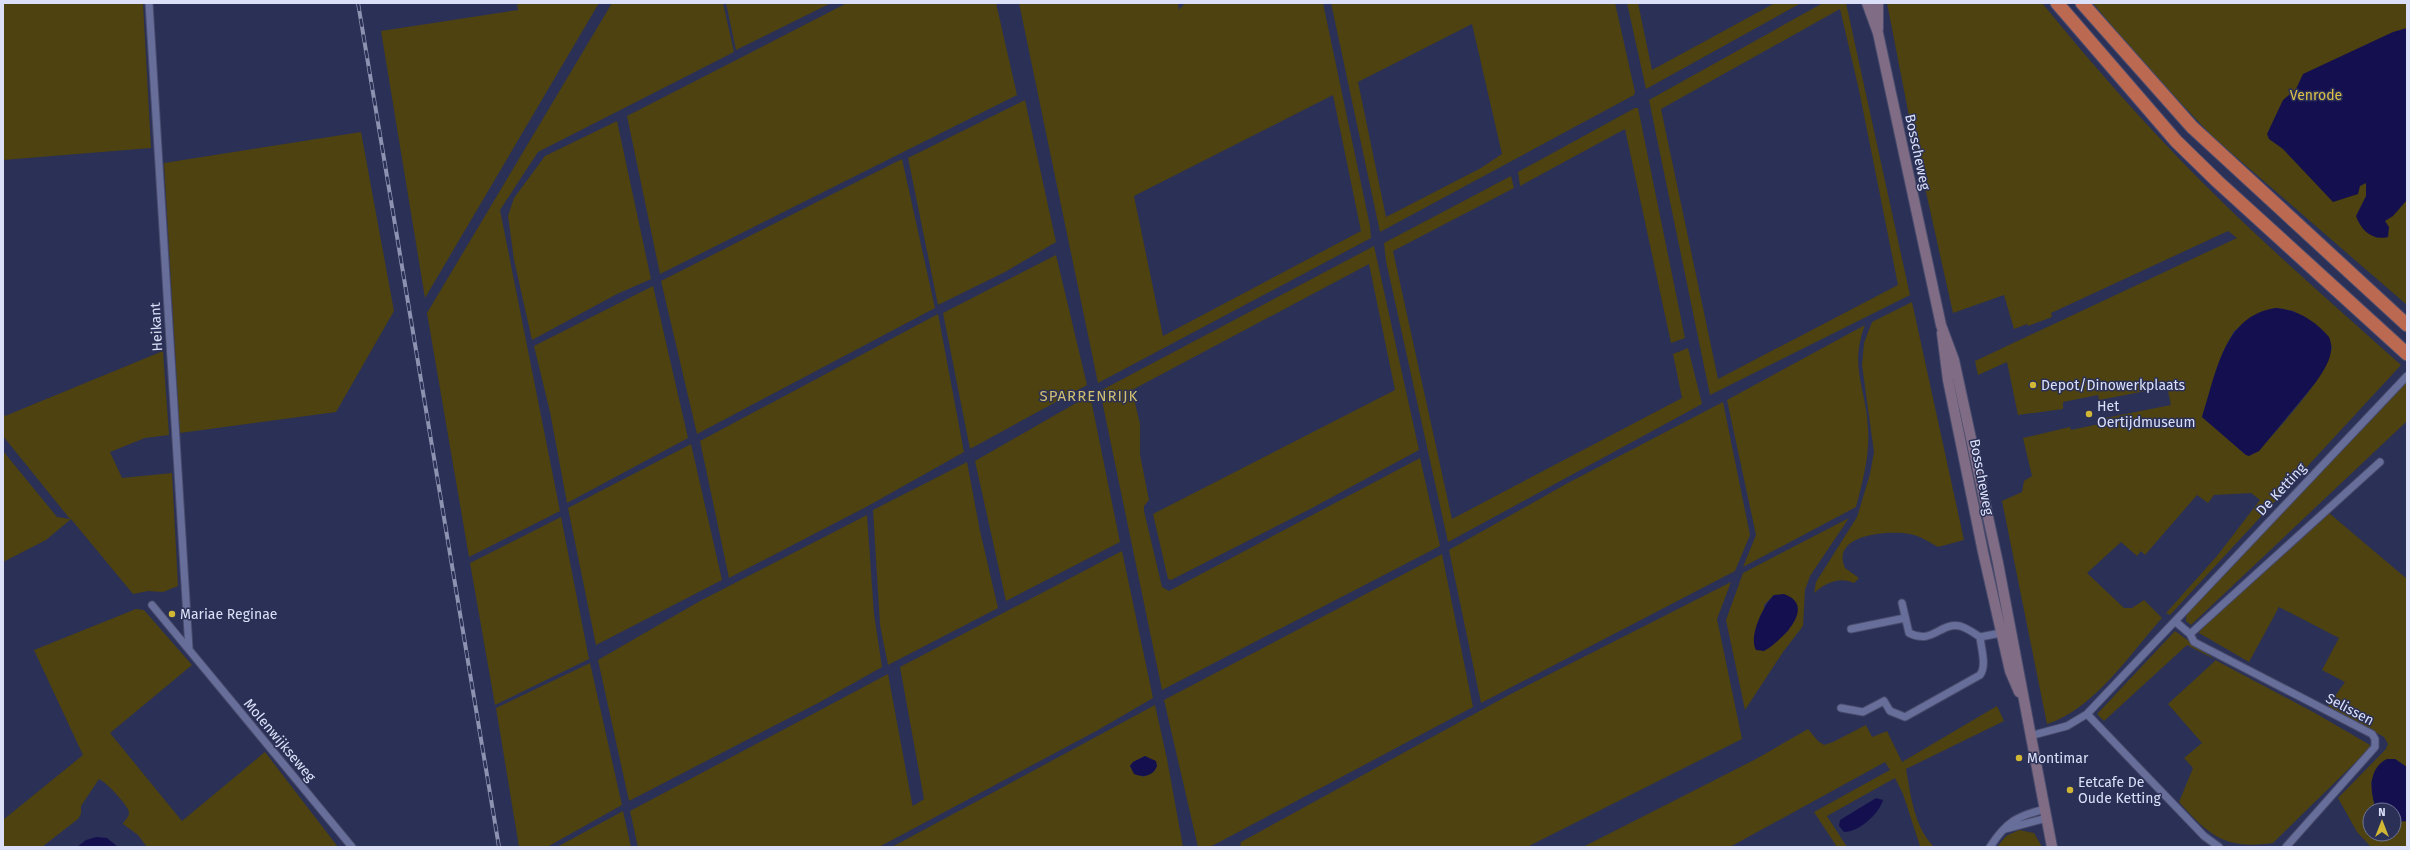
<svg xmlns="http://www.w3.org/2000/svg" width="2410" height="850" font-family="'Fira Sans',sans-serif">
  <style>
    .green { fill: #4d4210; fill-rule: evenodd }
    .water { fill: #14104f }
    .lines { fill: none; stroke-linecap: round; stroke-linejoin: round }
    .street-casing { stroke: #484b6c; stroke-width: 9 }
    .secondary-casing { stroke: #484b6c; stroke-width: 12 }
    .highway-casing { stroke: #484b6c; stroke-width: 15 }
    .street { stroke: #676e99; stroke-width: 7 }
    .secondary { stroke: #806c84; stroke-width: 10 }
    .highway { stroke: #bc6952; stroke-width: 13 }
    .rail-casing { stroke: #8d92b1; stroke-width: 4 }
    .rail { stroke: #2b3056; stroke-width: 2.5; stroke-dasharray: 8; stroke-linecap: butt }
    .poi-dot { fill: #d2b735; stroke: #2b3056; stroke-width: 1.5 }
    .labels { text-anchor: middle; stroke-width: 3; stroke-linejoin: round; paint-order: stroke }
    .park-label { font-size: 14px; fill: #dbc048; stroke: #2b3056 }
    .street-label { font-size: 14px; fill: #dbe0f8; stroke: #2b3056 }
    .poi-label { font-size: 14px; fill: #dbe0f8; stroke: #2b3056; text-anchor: start }
    .neighbourhood-label { font-size: 15px; letter-spacing: 1px; fill: #d1bf71; stroke: #2b3056 }
  </style>
  <rect width="100%" height="100%" fill="#2b3056"/>
  <path class="green" d="M3 3H143L151 148 3 160Z
    M517 3H599L425 298 381 31 518 10Z
    M612 3H723L734 52 538 152 500 210 560 511 469 557 427 313Z
    M726 3H831L736 50Z
    M847 3H996L1017 95 660 274 627 116Z
    M1019 3H1178L1179 10 1185 3H1323L1370 226 1371 238 1098 383ZM1333 95 1361 231 1163 336 1134 196Z
    M1331 3H1615L1635 92 1634 95 1380 232ZM1472 24 1502 154 1481 168 1386 217 1358 82Z
    M1627 3H1638L1652 70 1775 3H1801L1646 89Z
    M1823 3H1846L1910 295 1710 395 1649 100ZM1840 9 1859 90 1898 285 1718 379 1661 109Z
    M1887 3H2042C2091 63 2141 120 2195 175 2260 241 2332 303 2401 365L2170 615 2166 613 2217 556 2260 500 2251 493 2214 495 2208 503 2197 495 2145 555 2141 551 2137 556 2121 542 2087 573 2124 608H2132L2144 600 2162 618C2131 653 2093 710 2047 724L2002 501 2022 492 2024 481 2032 476 2023 438 2070 427 2071 430 2104 423 2105 418 2171 405 2166 382 2150 385 2151 390 2099 400 2098 395 2063 402V409L2018 415 2007 362 1978 375 1975 361 2237 238 2228 231 2051 313 2052 317 2028 326 2027 324 2014 329 2004 295 1953 313 1909 116ZM2276 308 2294 311 2332 346C2327 379 2281 424 2259 451L2246 455 2202 417 2223 352 2234 331Z
    M2093 3H2407V305L2214 138 2141 61Z
    M1025 100 1056 242 1005 272 938 305 908 158Z
    M1635 108H1638L1685 338 1671 343 1625 129 1520 186 1518 172Z
    M617 121 651 279 617 294 532 340 514 260 508 216 514 198 545 156Z
    M361 132 394 311 336 412 180 433 164 163Z
    M902 159 935 308 697 434 661 281Z
    M1511 176 1514 188 1393 251 1452 519 1682 398 1673 354 1688 348 1702 404 1448 542 1386 261 1384 243Z
    M1374 246 1419 450 1312 508 1171 580 1168 579 1153 514 1395 390 1369 264 1132 390 1140 424V455L1149 500 1144 506V511L1162 587 1169 591 1420 458 1440 546 1162 690 1100 391Z
    M1056 255 1087 385 970 449 943 313Z
    M653 286 688 438 567 503 550 412 534 346Z
    M1912 302 1964 540 1938 547C1929 542 1921 536 1910 534 1889 530 1830 534 1845 568L1859 578 1854 583C1840 576 1825 583 1814 593L1816 582 1857 517 1870 474 1874 452 1862 365 1864 343 1872 322Z
    M938 314 964 452 866 507 729 578 700 441Z
    M1865 325C1849 367 1866 388 1868 428 1870 455 1863 480 1856 507L1743 567 1756 535 1727 400Z
    M163 351 169 435 145 438 110 452 122 478 172 473 178 586 163 592 148 591 133 594 71 519 46 540 3 562V451L57 517 70 519 3 436V414L5 416Z
    M2407 379V421L2191 625 2186 621 2187 609Z
    M1090 395 1120 542 1006 601 975 461Z
    M1723 402 1750 535 1735 571 1481 703 1449 550 1566 484Z
    M691 444 722 580 596 645 568 508Z
    M967 462 980 531 998 608 888 665 880 625 873 510Z
    M2329 513 2407 579V767L2395 759 2371 781 2374 804 2377 810H2370V834H2394V822L2407 821V847H2371L2357 832 2338 798 2386 749 2388 744 2384 737 2328 706 2345 682 2322 670 2339 638 2279 607 2249 662 2199 633 2201 629Z
    M867 515 874 614 882 667 820 702 629 801 598 660 700 601Z
    M561 517 589 659 495 705 470 563Z
    M1849 518 1810 576 1805 590 1803 626 1783 652 1745 710 1726 620 1743 573ZM1774 595 1789 630 1768 649 1764 605Z
    M1122 551 1153 698 1098 730 879 847H638L630 811 888 674 912 803 913 806 924 799 900 667Z
    M1442 554 1473 707 1210 847H1198L1164 700Z
    M1731 582 1717 619 1742 739 1527 847H1240L1241 842 1507 696Z
    M136 609 144 610 192 665 110 733 177 815 182 821 265 752 338 847H147L138 835 123 824C124 820 129 818 129 813 130 807 105 781 99 779L81 806V814L78 819 42 847H3V820L83 755 34 650Z
    M2175 631 2217 661 2315 713 2370 745 2369 749 2273 843C2224 850 2209 835 2179 802L2193 768 2184 758 2202 743 2168 704 2216 660 2187 645 2104 721 2097 714Z
    M590 663 622 805 547 847H519L496 708Z
    M1155 705 1167 759 1183 847H892ZM1145 756 1155 771 1143 777 1130 766 1133 762Z
    M1997 706 2004 721 1906 769C1911 797 1914 826 1934 847L1920 846 1903 794 1895 778 1827 816 1847 847H1837L1814 812 1890 770 1885 762 1730 847H1583L1756 759 1808 729 1818 741 1824 745 1833 742 1866 725 1872 737 1887 731 1902 762Z
    M623 811 631 847H557Z
    M2019 830 2034 833 2042 847H1997L2006 836Z"/>
  <path class="water" d="M2407 28V200L2393 216 2385 221 2389 227 2388 237C2372 241 2361 230 2356 216L2366 196V183L2360 186 2358 194 2333 202 2283 149 2269 139 2267 134 2283 100 2296 89 2303 74 2393 32Z
    M2276 308C2298 310 2315 321 2329 337 2336 353 2325 369 2316 382L2259 451 2249 456 2246 455 2202 417C2216 375 2223 315 2276 308Z
    M1784 594C1818 606 1781 641 1764 651L1756 650C1748 637 1764 604 1774 595Z
    M1145 756 1156 761 1157 766C1153 776 1144 778 1134 774L1130 766 1133 762Z
    M2387 759H2395L2407 767V821L2394 822V810H2377C2369 793 2368 768 2387 759Z
    M1876 798 1883 800C1879 814 1859 832 1844 832L1839 826 1840 820Z
    M96 837 107 838 118 847H77L86 840Z"/>
  <g class="lines">
    <g class="street-casing">
      <path id="street" d="M149 3 189 649
        M1902 603 1909 633C1933 645 1940 622 1960 626 1967 628 1974 633 1980 637
        M152 605 352 847
        M2176 622 2190 634 2194 642 2372 734 2375 739V747L2286 847
        M1851 629 1905 618
        M2190 634 2380 462
        M1841 708 1863 712 1884 701 1890 711 1905 717 1980 675C1987 666 1981 648 1980 637L2006 632
        M2087 714 2204 836 2219 847
        M2030 736 2067 726 2087 714 2407 376
        M2005 829 2047 818
        M1990 847C2006 822 2017 816 2045 809"/>
    </g>
    <g class="secondary-casing">
      <path id="secondary" d="M1867 3 1878 33 1941 325 1954 360 1998 563 2052 847
        M1878 29V3
        M1942 333 1948 380 1983 552 2010 671 2019 692"/>
    </g>
    <g class="highway-casing">
      <path id="highway" d="M2057 3 2176 141 2217 181 2407 354
        M2082 3 2192 127 2407 325"/>
    </g>
    <use href="#street" class="street"/>
    <use href="#secondary" class="secondary"/>
    <use href="#highway" class="highway"/>
    <g class="rail-casing">
      <path id="rail" d="M358 3 499 847"/>
    </g>
    <use href="#rail" class="rail"/>
  </g>
  <g class="poi-dot">
    <circle cx="2033" cy="385" r="4"/>
    <circle cx="2089" cy="414" r="4"/>
    <circle cx="172" cy="614" r="4"/>
    <circle cx="2019" cy="758" r="4"/>
    <circle cx="2070" cy="790" r="4"/>
  </g>
  <g class="labels">
    <g class="park-label">
      <text x="2316" y="100">Venrode</text>
    </g>
    <g class="street-label">
      <text transform="translate(1918 152) rotate(78)" y="5">Bosscheweg</text>
      <text transform="translate(156 327) rotate(-93)" y="5">Heikant</text>
      <text transform="translate(1982 477) rotate(79)" y="5">Bosscheweg</text>
      <text transform="translate(2281 489) rotate(-47)" y="5">De Ketting</text>
      <text transform="translate(2350 709) rotate(28)" y="5">Selissen</text>
      <text transform="translate(280 740) rotate(50)" y="5">Molenwijkseweg</text>
    </g>
    <g class="poi-label">
      <text x="2041" y="390">Depot/Dinowerkplaats</text>
      <text x="2097" y="411">Het<tspan x="2097" dy="16">Oertijdmuseum</tspan></text>
      <text x="180" y="619">Mariae Reginae</text>
      <text x="2027" y="763">Montimar</text>
      <text x="2078" y="787">Eetcafe De<tspan x="2078" dy="16">Oude Ketting</tspan></text>
    </g>
    <g class="neighbourhood-label">
      <text x="1089" y="401">SPARRENRIJK</text>
    </g>
  </g>
  <rect width="2410" height="850" fill="none" stroke="#dbe0f8" stroke-width="8"/>
  <g transform="translate(2382 822)"><circle r="19" fill="#2b3056" stroke="#717697"/>
  <path d="M0-3L7 15L0 10L-7 15Z" fill="#d2b735"/>
  <text y="-6" font-size="11" font-weight="bold" text-anchor="middle" fill="#dbe0f8">N</text>
  </g>
</svg>
